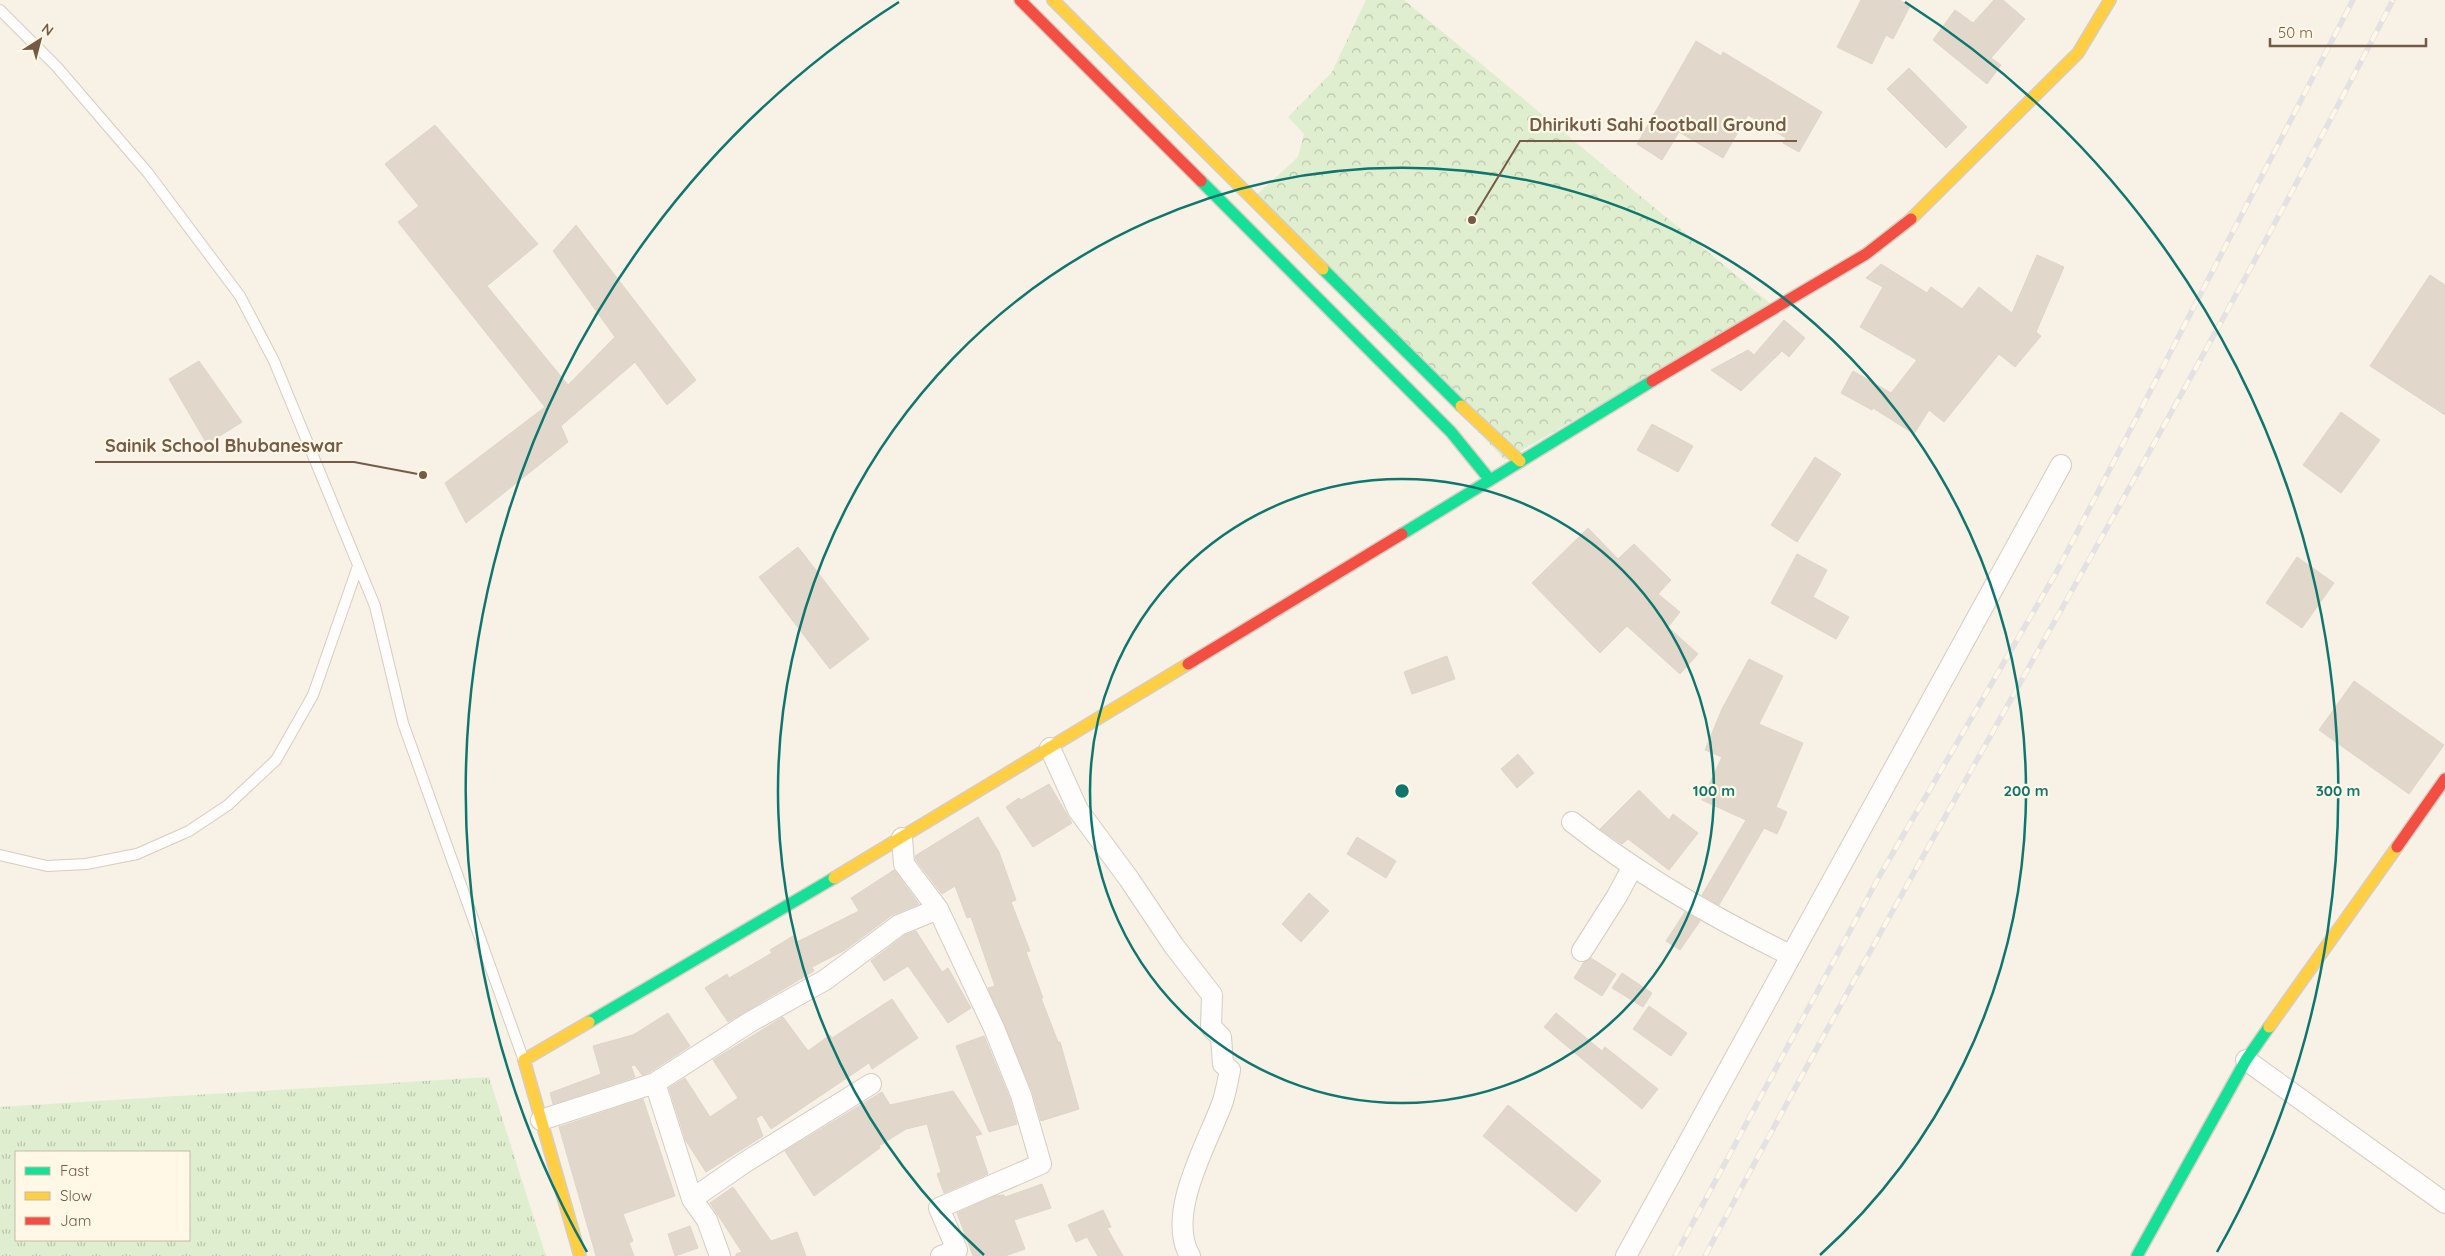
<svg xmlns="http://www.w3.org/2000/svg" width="2445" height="1256" font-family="Quicksand,sans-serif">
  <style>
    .grass { fill: url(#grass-tufts); fill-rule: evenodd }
    .forest { fill: url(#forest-crowns) }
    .building { fill: #e1d7cb; stroke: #e0d5c8 }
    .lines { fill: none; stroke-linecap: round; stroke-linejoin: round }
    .lane-casing { stroke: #d6ccc2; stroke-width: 12 }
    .street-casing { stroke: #d6ccc2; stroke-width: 22 }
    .fast-casing { stroke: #d7cdc3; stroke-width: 14 }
    .slow-casing { stroke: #d7cdc3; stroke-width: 14 }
    .jam-casing { stroke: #d7cdc3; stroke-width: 14 }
    .lane { stroke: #fefdfb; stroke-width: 10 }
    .street { stroke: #fefdfb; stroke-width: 20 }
    .fast { stroke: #16e098; stroke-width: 11 }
    .slow { stroke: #ffcf43; stroke-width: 11 }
    .jam { stroke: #f24e42; stroke-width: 11 }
    .rail-casing { stroke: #e4e1e3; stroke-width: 5.5 }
    .rail { stroke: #fff8e7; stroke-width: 4; stroke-dasharray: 11; stroke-linecap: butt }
    .ring { fill: none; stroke: #0f766e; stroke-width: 2.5 }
    .centre { fill: #0f766e; stroke: #fff8e7; stroke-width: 2.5 }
    .ring-label { font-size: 15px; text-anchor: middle; font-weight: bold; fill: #0f766e; stroke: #fff8e7; stroke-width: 4.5; stroke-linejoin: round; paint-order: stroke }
    .leader { fill: none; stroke: #755b46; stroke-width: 2 }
    .callout-dot { fill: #755b46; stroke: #fff8e7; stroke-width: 2 }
    .callout-label { font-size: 18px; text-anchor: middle; font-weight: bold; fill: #755b46; stroke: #fff8e7; stroke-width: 4.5; stroke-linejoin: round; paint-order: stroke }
  </style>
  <defs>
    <pattern id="grass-tufts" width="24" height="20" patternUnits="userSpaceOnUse" patternTransform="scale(1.25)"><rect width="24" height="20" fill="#e0eed0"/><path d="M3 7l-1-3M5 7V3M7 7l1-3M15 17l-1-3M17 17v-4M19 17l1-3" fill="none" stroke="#bac4ab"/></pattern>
    <pattern id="forest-crowns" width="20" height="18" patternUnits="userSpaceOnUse" patternTransform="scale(1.25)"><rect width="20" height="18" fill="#e0eed0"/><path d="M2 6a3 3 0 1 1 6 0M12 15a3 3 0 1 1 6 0" fill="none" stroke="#bac4ab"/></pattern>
  </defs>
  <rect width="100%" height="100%" fill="#f7f1e6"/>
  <path class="grass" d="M489 1077 546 1256H0V1107ZM16 1152H189V1240H16Z"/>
  <path class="forest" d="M1366 0H1404L1772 305 1505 460 1254 197 1298 157 1304 134 1288 117 1332 72Z"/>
  <path class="building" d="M1861 0H1899L1910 6 1893 39 1886 35 1872 64 1837 47Z
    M1994 0H2003L2025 19 1991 58 2001 65 1987 84 1933 40 1955 10 1973 23Z
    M1696 41 1721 56 1723 52 1822 112 1799 152 1783 143 1786 138 1748 115 1723 158 1679 132 1662 160 1637 144Z
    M1909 68 1967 127 1946 148 1887 89Z
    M435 125 538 244 487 286 568 385 615 337 553 251 576 225 696 380 667 405 635 362 561 426 568 442 466 523 445 483 545 407 398 222 419 206 385 164Z
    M2037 255 2064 267 2036 332 2041 336 2015 367 1999 354 1944 422 1929 410 1914 434 1873 408 1872 410 1841 393 1853 371 1891 393 1917 360 1860 327 1883 287 1866 278 1881 264 1927 293 1931 287 1962 309 1979 287 2012 313Z
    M2430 275 2445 285V415L2370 366Z
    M1784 320 1805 338 1789 357 1782 351 1741 391 1711 370 1748 350 1754 355Z
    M199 361 242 422 207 444 169 379Z
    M2341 412 2380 440 2341 493 2303 465Z
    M1652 424 1693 446 1678 472 1637 450Z
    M1815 457 1841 474 1797 542 1771 525Z
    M1588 528 1618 559 1634 544 1671 580 1658 594 1680 612 1668 627 1698 654 1680 674 1627 626 1600 653 1532 583Z
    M798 547 869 639 830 669 759 577Z
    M1797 554 1827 570 1813 597 1849 617 1836 639 1771 603Z
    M2297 557 2334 583 2302 628 2266 603Z
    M1447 656 1455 679 1412 694 1404 672Z
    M1749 659 1783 676 1759 724 1803 743 1776 807 1787 812 1777 834 1764 828 1719 905 1702 895 1746 820 1702 800 1722 757 1705 750 1722 709Z
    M2354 681 2444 745 2409 794 2319 730Z
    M1518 754 1534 773 1517 788 1501 769Z
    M1049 784 1072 823 1033 847 1006 807 1019 798 1021 800Z
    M1639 790 1669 820 1673 814 1698 833 1669 870 1628 839 1622 844 1600 829Z
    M978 817 999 852 1016 900 1011 902 1030 951 1026 952 1043 998H1041L1058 1042H1060L1079 1109 1041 1121 1032 1091 988 988 995 986 971 917 967 918 955 886 942 894 916 860 915 856Z
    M1357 837 1396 861 1386 878 1347 854Z
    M894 870 919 904 892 915 845 950 812 967 814 971 728 1022 705 988 727 974 729 978 772 953 770 950 793 936 797 942 859 911 851 898Z
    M1309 893 1329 911 1301 942 1282 924Z
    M1685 912 1700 921 1680 950 1666 941Z
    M916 931 942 972 948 968 971 1008 948 1023 908 966 884 981 871 961 905 935Z
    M1591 958 1616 974 1602 996 1574 978 1584 962Z
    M1622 973 1652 993 1643 1007 1612 988Z
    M892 999 918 1038 872 1069 869 1063 771 1129 762 1115 756 1118 763 1136 706 1172 686 1141 669 1088 685 1078 710 1117 738 1098 713 1060 783 1017 808 1051 830 1035 832 1038Z
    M1649 1006 1687 1033 1671 1056 1633 1029Z
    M668 1013 690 1046 650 1072 642 1075 635 1065 631 1066 635 1077 553 1104 550 1093 601 1074 593 1046 633 1035Z
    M1556 1013 1602 1051 1605 1047 1658 1089 1642 1109 1544 1027Z
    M984 1036 1010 1099 1017 1124 989 1132 956 1046Z
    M953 1091 982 1134 975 1136 988 1174 944 1193 937 1174 941 1172 927 1124 906 1129 879 1146 880 1148 814 1196 785 1151 882 1092 890 1105Z
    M643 1099 675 1196 623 1214 633 1241 629 1243 634 1256H596L559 1127Z
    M1508 1105 1601 1181 1576 1212 1483 1136Z
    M1042 1184 1051 1208 1014 1220 1025 1249 1005 1256H973L957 1213 996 1196 1004 1195 1005 1197Z
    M733 1187 771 1241 797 1232 806 1256H736V1254L742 1252 710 1203Z
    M1103 1210 1111 1227 1107 1228 1123 1256H1098L1087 1237 1076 1242 1068 1225Z
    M690 1226 698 1248 675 1256 668 1234Z"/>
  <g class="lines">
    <g class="lane-casing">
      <path id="lane" d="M0 10 57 67 148 173 240 296 274 361 375 606 403 723 523 1058
        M0 855 47 866 86 864 137 854 189 831 228 805 276 760 313 695 358 566"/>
    </g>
    <g class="street-casing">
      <path id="street" d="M1050 748 1078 810 1129 879 1174 946 1212 995 1211 1027 1221 1037 1223 1064 1230 1070C1228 1080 1226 1091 1223 1101 1209 1141 1165 1213 1190 1256
        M1572 822C1639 875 1714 918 1790 955
        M902 838 904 864 938 909 994 1028 1021 1095 1041 1164 939 1208 957 1250 941 1256
        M1582 951 1617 896 1632 868
        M2246 1060 2445 1203
        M655 1083 692 1199
        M541 1120 655 1083 750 1022 825 980 899 925 938 909
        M720 1256 707 1220 692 1199 744 1163 871 1084
        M1626 1256 2061 465"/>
    </g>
    <g class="fast-casing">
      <path id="fast" d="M1201 181 1451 432 1490 480
        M1323 269 1461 406
        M1402 534 1652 381
        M589 1022 834 878
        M2137 1256 2246 1060 2269 1027"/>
    </g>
    <g class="slow-casing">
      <path id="slow" d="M1053 0 1323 269
        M1911 219 2078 53 2110 0
        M1461 406 1520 461
        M834 878 1188 664
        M2269 1027 2397 847
        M580 1256 524 1060 589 1022"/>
    </g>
    <g class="jam-casing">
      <path id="jam" d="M1020 0 1201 181
        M1652 381 1866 254 1911 219
        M1188 664 1402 534
        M2397 847 2445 779"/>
    </g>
    <use href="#lane" class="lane"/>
    <use href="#street" class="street"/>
    <use href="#fast" class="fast"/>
    <use href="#slow" class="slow"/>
    <use href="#jam" class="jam"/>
    <g class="rail-casing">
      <path id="rail" d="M1675 1256 1880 875 2056 573 2353 0
        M1705 1256C1928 834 2174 424 2393 0"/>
    </g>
    <use href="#rail" class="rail"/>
  </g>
  <g class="ring">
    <circle cx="1402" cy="791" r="312"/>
    <path d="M984 1255A624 624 0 1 1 1820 1255"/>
    <path d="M587 1252A936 936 0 0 1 899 2M1905 2A936 936 0 0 1 2217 1252"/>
  </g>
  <circle cx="1402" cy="791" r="8" class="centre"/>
  <g class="ring-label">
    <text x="1714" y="796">100 m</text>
    <text x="2026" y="796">200 m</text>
    <text x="2338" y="796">300 m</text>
  </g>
  <path class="leader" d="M1472 220L1520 141H1797M423 475L354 462H95"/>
  <g class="callout-dot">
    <circle cx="1472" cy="220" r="5"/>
    <circle cx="423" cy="475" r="5"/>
  </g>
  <g class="callout-label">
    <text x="1658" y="131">Dhirikuti Sahi football Ground</text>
    <text x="224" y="452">Sainik School Bhubaneswar</text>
  </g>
  <rect x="15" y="1151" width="175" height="90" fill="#fff8e7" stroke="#c8b9a7"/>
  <rect x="25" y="1167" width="25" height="8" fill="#16e098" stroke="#c8b9a7"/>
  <text x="60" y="1176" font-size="15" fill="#755b46">Fast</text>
  <rect x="25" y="1192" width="25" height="8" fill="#ffcf43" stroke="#c8b9a7"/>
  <text x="60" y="1201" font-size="15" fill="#755b46">Slow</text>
  <rect x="25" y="1217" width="25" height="8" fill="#f24e42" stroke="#c8b9a7"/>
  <text x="60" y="1226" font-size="15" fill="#755b46">Jam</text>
  <g transform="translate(40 40) rotate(36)" stroke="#fff8e7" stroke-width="4" paint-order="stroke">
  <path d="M0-4L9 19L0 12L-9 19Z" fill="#755b46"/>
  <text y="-8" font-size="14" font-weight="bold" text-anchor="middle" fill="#755b46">N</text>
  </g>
  <path d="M2270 38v8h156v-8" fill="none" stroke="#755b46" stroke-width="2.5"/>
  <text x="2278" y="38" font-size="15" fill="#755b46" stroke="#fff8e7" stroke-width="4" paint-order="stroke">50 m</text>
</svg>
